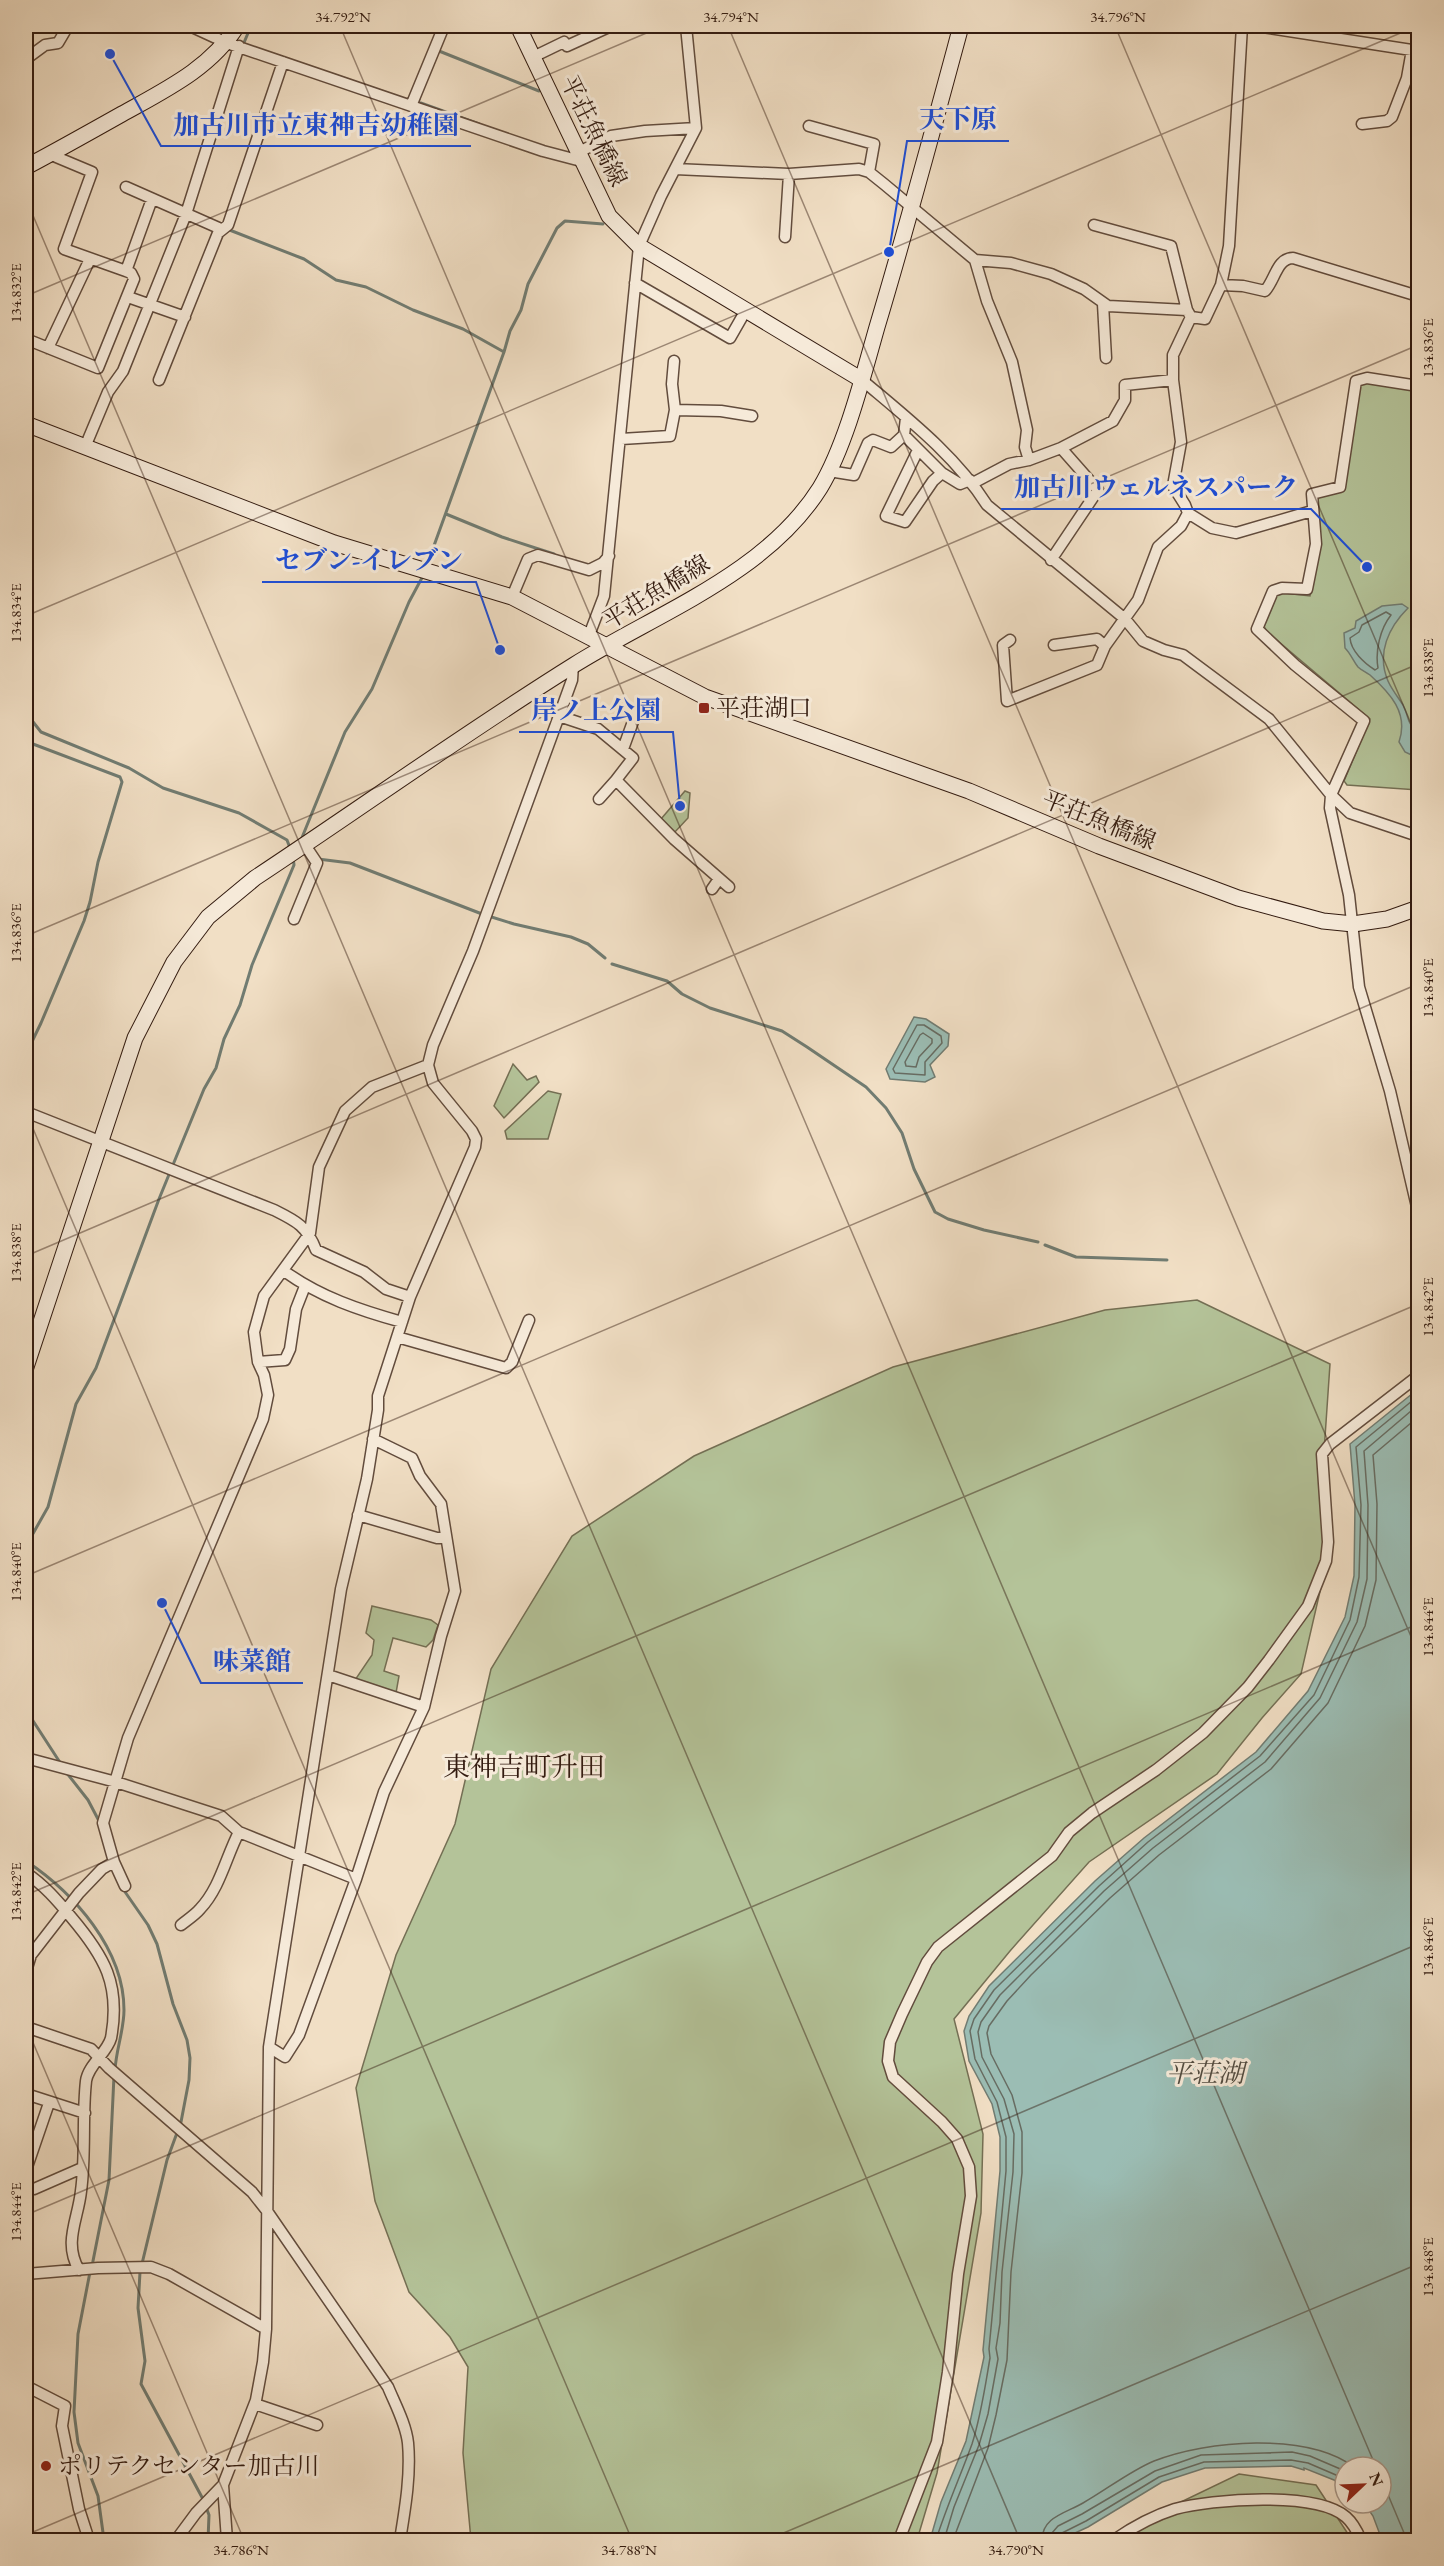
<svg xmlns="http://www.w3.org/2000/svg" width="1444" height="2566" font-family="'EB Garamond','Noto Serif JP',serif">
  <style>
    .green { fill: #b4c399; stroke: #746f54; stroke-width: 1.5 }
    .water { fill: #9bbdb4; stroke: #717c72; stroke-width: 1.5 }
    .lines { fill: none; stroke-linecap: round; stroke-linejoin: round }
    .shore { stroke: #676c62; stroke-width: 1.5 }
    .stream { stroke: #717c72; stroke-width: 3 }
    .street-casing { stroke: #624c3d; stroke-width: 13 }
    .secondary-casing { stroke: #331b10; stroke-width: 17 }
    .street { stroke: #f6ead9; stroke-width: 10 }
    .secondary { stroke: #f6ead9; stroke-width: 15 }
    .ticks { fill: none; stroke: #331b10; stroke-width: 1.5; stroke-opacity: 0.45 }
    .poi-dot { fill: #8f2418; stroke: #f6ead9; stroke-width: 2 }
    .labels { text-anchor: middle; stroke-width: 6; stroke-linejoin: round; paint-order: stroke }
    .street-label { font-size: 24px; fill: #331b10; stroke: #f6ead9 }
    .poi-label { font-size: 24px; fill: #331b10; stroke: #f6ead9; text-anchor: start }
    .water-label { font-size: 26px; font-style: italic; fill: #524c41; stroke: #f6ead9 }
    .quarter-label { font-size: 27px; fill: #331b10; stroke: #f6ead9 }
    .leader { fill: none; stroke: #1d4ed8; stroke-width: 2 }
    .callout-dot { fill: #1d4ed8; stroke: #f6ead9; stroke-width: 2 }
    .callout-label { font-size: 26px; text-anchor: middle; font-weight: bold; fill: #1d4ed8; stroke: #f6ead9; stroke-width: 6; stroke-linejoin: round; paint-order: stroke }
    .neatline { fill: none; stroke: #331b10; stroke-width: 2 }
    .ticks-label { font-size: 15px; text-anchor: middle; fill: #331b10 }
  </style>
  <rect width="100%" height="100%" fill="#f1dfc5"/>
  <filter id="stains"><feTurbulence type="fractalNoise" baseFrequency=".00333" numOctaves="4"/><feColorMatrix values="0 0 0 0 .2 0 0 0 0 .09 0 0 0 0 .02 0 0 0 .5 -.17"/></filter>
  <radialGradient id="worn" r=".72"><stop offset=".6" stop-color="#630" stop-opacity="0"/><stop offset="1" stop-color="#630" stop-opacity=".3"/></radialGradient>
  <path class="green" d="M1366 382 1418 390V790L1347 785 1344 781 1370 719 1267 632 1264 626 1277 595 1284 593 1310 596 1321 542 1315 499 1319 493 1344 488 1359 385Z
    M685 791 690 793 688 818 674 833 661 819Z
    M513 1064 527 1080 536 1076 539 1082 504 1118 494 1106Z
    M548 1091 561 1094 548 1139H507L505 1131Z
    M1197 1300 1330 1364 1324 1452 1330 1548 1301 1674 1262 1718 1217 1774 1089 1862 1010 1951 954 2019 983 2134 981 2213 937 2473 917 2540H471L463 2453 468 2367 450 2337 409 2292 375 2201 356 2088 396 1955 455 1824 491 1669 572 1536 694 1456 893 1367 1105 1310Z
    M372 1606 431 1620 438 1625 433 1640 426 1647 393 1638 384 1671 399 1676 396 1693 355 1680 372 1655 374 1640 366 1633Z
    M1239 2474 1316 2485 1352 2540H1102Z"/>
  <path class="water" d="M1402 604 1408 608C1389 627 1376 653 1388 681 1392 690 1398 697 1403 705 1410 719 1405 720 1418 733V758L1405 752 1399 742C1409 713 1390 693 1370 675 1366 672 1361 670 1358 667 1353 661 1351 654 1345 648L1344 633 1355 628 1356 621 1382 606Z
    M914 1017 926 1019 949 1034 948 1046 930 1065 935 1077 925 1082 890 1079 886 1069Z
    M1418 1389V2540H1382L1373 2516 1364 2503H1381V2467H1345V2488L1334 2480 1304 2468V2470L1291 2466 1205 2468 1162 2482 1088 2527 1060 2540H930L941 2502 966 2441 984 2357 983 2350 1000 2171V2137L992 2104 969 2061 964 2031 969 2016 989 1986 1095 1881 1144 1838 1256 1752 1308 1691 1345 1617 1354 1576 1355 1505 1350 1444Z"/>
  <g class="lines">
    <path class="shore" d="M1386 612 1391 615C1380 629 1375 651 1378 668L1375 670C1364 663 1351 651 1350 638L1359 632 1362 625Z
      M917 1025H924L941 1036 942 1043 925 1062V1075L895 1073 893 1069Z
      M923 1033 932 1039V1043L919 1057 916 1067 906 1066 905 1062 920 1035Z
      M936 2540C946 2508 960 2477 972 2444 981 2416 985 2387 990 2358L989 2349 1006 2171V2137L997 2102 975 2059 970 2031 974 2019 994 1990 1099 1886 1148 1842 1260 1756 1314 1695 1350 1620 1359 1577 1361 1505 1356 1447 1418 1396
      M944 2540 954 2507 979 2445 988 2414 998 2359 996 2348 1000 2323 1002 2272 1013 2172 1014 2134 1004 2099 982 2057 978 2032 981 2022 1000 1995 1104 1891 1153 1848 1265 1762 1320 1698 1357 1622 1367 1579 1368 1505 1364 1451 1418 1405
      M953 2540 988 2448 996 2415 1007 2360 1011 2272 1022 2173V2132L1012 2095 991 2054 987 2033 989 2026 1007 2001 1031 1975 1110 1898 1159 1855 1271 1769 1328 1703 1365 1626 1376 1580 1377 1504 1373 1455 1418 1417
      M1042 2540C1042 2517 1066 2513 1083 2503 1106 2490 1130 2471 1154 2461 1207 2440 1307 2432 1354 2467
      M1051 2540 1052 2533 1058 2526 1082 2514 1155 2471 1201 2455 1292 2452 1310 2456 1345 2471
      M1058 2540 1062 2533 1086 2521 1159 2477 1204 2462 1291 2460 1308 2463 1336 2475 1345 2481"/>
    <path class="stream" d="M243 45 251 26
      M439 51 539 91
      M419 99 418 102 479 124
      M227 229 304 259 336 280 366 287 413 310 463 329 504 352 510 331 521 310 528 284 557 228 565 221 603 224
      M446 514 502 537 554 554
      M427 565 504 352
      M26 713 41 732 129 768 163 788 239 813 287 840 290 848
      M26 736 33 744 120 777 122 782 98 862 90 902 84 921 41 1023 26 1054
      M301 840 345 732 372 689 409 602 424 574
      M318 859 350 863 482 914 514 924 571 937 588 944 605 958
      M612 964 667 981 682 994 710 1008 782 1031 807 1047 866 1087 886 1108 902 1133 914 1169 935 1212 948 1219 984 1230 1038 1242
      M1045 1245 1076 1257 1167 1260
      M26 1546 48 1507 76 1404 96 1368 159 1199 204 1089 216 1068 224 1039 240 1005 252 965 294 865 293 857
      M26 1710 61 1764
      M66 1772 88 1800 99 1821
      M26 1861C74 1893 124 1949 124 2010 124 2030 116 2050 115 2070
      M123 1889 148 1925 157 1944 173 2004 187 2040 190 2058 189 2080 181 2122 167 2160 140 2272 138 2308 145 2361 141 2384 204 2501
      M92 2266 109 2180 114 2076
      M90 2272 78 2334 74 2412 78 2443 98 2496 104 2540
      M206 2507 209 2515 208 2540"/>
    <g class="street-casing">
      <path id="street" d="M190 26 227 43 543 151 585 162
        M1256 26 1418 51
        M533 57 564 42 567 46 611 26
        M26 59 45 45 58 43 68 26
        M411 106 444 26
        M1362 124 1387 121 1392 117 1407 78 1412 50
        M809 126 874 144 869 172
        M579 152 611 136 645 131 696 128
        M49 154 92 172 64 249 126 271 152 199
        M675 169 789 174 859 169 869 172 884 184 975 260 1011 263 1051 274 1084 289 1108 306 1187 310 1191 317
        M126 187 221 229
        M1094 225 1171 246 1187 310
        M785 237 789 174
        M975 260 987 301 1012 362 1027 430 1025 447 1029 460
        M635 283 730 338 746 310
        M1221 285 1243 286 1265 291C1275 280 1277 258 1293 258L1418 296
        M128 297 185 317
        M1103 304 1106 358
        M26 339 98 368 134 279 131 273 126 271
        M48 348 90 259
        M674 361 672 384 675 410
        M159 380 218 233 228 225 283 62
        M862 380C907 418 955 455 987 505L1125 619 1143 641 1164 650 1183 655 1269 719 1331 795 1350 813 1418 836
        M1418 386 1367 378 1356 381 1340 487 1312 494 1316 544 1307 589 1282 588 1273 591 1257 629 1295 665 1364 721 1331 795 1330 808 1349 895 1359 987 1390 1091 1418 1211
        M904 435 942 473 960 484 970 480
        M621 439 670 436 675 410 721 411 752 416
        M85 447 108 392 123 371 186 214 239 46
        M918 450 886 516 905 522 933 481 942 473
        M829 471 854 475 868 443 873 440 891 447 904 435 906 418
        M973 483 1009 464 1029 460 1061 448 1113 421 1125 400V385L1173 380
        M1188 513 1212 528 1236 533 1312 511
        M1051 560 1098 490 1061 448
        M512 597 528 559 538 555 589 570 603 563 609 556
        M588 638 604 596 639 246 661 196 696 128 686 26
        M1010 640 1003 645 1007 701 1097 665 1105 646 1138 600 1158 547 1181 526 1188 513 1185 505 1173 486 1181 442 1173 380V355L1191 317 1205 319 1221 285 1229 246 1242 26
        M1054 645 1097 639 1105 646
        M559 716 598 729 633 758 616 780 674 839 729 887
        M623 749 635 716
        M599 799 616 780
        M712 889 719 879
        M294 919 317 863 305 845
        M26 1112 274 1210C296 1221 307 1226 316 1250L364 1272 386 1289 410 1297
        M284 1271C320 1297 359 1310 402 1322
        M397 1337 506 1368 512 1362 529 1320
        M258 1362 285 1360 290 1349 296 1309 305 1286
        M358 1515 437 1538H445
        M328 1675 424 1707
        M26 1758 116 1782 221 1816 239 1832 356 1879 299 2035 285 2057 269 2047
        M26 1873C44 1885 57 1900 71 1917 104 1956 121 1984 111 2038 107 2053 88 2065 86 2081 82 2117 86 2155 81 2191 78 2220 63 2242 79 2270
        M356 1879 384 1792 424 1707 441 1636 455 1591 441 1504 420 1476 412 1458 373 1439
        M125 1886 114 1862 103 1823 128 1738 263 1419 268 1395 264 1375 258 1362 254 1332 264 1296 310 1233 319 1167 345 1111 372 1087 428 1065
        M181 1925C187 1920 195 1915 200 1909 220 1888 226 1857 239 1832
        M26 1971 31 1955 79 1893 102 1869 114 1862
        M26 2027 91 2049 109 2068 252 2192 267 2211 388 2387C395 2404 406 2424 408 2443 411 2475 405 2509 400 2540
        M26 2094 85 2113
        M26 2170 49 2103
        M26 2187 34 2189 82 2168
        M26 2274 98 2268 151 2267 169 2274 266 2329
        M26 2386 65 2406 62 2426 79 2509 89 2540
        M255 2404 317 2425
        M223 2485 227 2540
        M176 2540 196 2513 223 2485 256 2400 263 2362 266 2329 269 2047 341 1589 367 1479 378 1410V1396L410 1297 475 1147 476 1139 472 1131 433 1083 428 1065 433 1045 473 951 559 716 572 680 573 665
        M899 2540 937 2442 948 2372 958 2274 971 2196 969 2167 957 2139 942 2122 893 2077 888 2061 890 2042 902 2014 927 1962 938 1947 1052 1856 1069 1832 1092 1813 1156 1770 1203 1733 1248 1687 1269 1660 1308 1606 1326 1561 1328 1542 1322 1454 1330 1444 1418 1376
        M1114 2540C1133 2527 1153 2516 1175 2509 1212 2499 1316 2491 1346 2517 1353 2523 1358 2533 1361 2540"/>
    </g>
    <g class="secondary-casing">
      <path id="secondary" d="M518 26 609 216 639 246 862 380
        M26 167C58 150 90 132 122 114 165 90 211 68 237 26
        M26 424 334 543 512 597 705 697 969 791 1099 846 1238 898 1323 921 1353 924 1387 919 1418 908
        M26 1367 135 1038 174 962 208 917 255 878C361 808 465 733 574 665 657 613 766 574 820 488 846 445 863 376 877 327 907 227 934 126 961 26"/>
    </g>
    <use href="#street" class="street"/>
    <use href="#secondary" class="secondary"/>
  </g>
  <path class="ticks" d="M340 26 1376 2467M728 26 1418 1653M1115 26 1418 740M26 199 1020 2540M26 296 663 26M26 616 1417 26M26 936 1418 345M26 1112 632 2540M26 1256 1418 664M26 1576 1418 984M26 1895 1418 1304M26 2026 244 2540M26 2215 1418 1624M1381 2478 1407 2540M26 2535 1418 1944M767 2540 1418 2264"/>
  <g class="poi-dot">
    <rect x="698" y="702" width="12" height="12" rx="3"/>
    <circle cx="46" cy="2466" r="6"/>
  </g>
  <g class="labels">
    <g class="street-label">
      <text transform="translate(594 131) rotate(64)" y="8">平荘魚橋線</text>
      <text transform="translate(656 592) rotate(-31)" y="8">平荘魚橋線</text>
      <text transform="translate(1099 820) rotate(22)" y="8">平荘魚橋線</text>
    </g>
    <g class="poi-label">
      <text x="716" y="716">平荘湖口</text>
      <text x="58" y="2474">ポリテクセンター加古川</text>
    </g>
    <g class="water-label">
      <text x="1205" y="2082">平荘湖</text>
    </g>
    <g class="quarter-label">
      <text x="524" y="1776">東神吉町升田</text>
    </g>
  </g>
  <path class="leader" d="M889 252L907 141H1009M110 54L161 146H471M1367 567L1311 509H1001M500 650L476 582H262M680 806L673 732H519M162 1603L201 1683H303"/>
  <g class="callout-dot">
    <circle cx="889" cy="252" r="6"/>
    <circle cx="110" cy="54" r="6"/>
    <circle cx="1367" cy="567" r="6"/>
    <circle cx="500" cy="650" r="6"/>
    <circle cx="680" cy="806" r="6"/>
    <circle cx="162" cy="1603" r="6"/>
  </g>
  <g class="callout-label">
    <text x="958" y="128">天下原</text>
    <text x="316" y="134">加古川市立東神吉幼稚園</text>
    <text x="1156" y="496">加古川ウェルネスパーク</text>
    <text x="369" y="569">セブン-イレブン</text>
    <text x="596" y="719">岸ノ上公園</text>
    <text x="252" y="1670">味菜館</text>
  </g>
  <rect width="1444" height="2566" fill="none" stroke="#f1dfc5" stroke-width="66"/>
  <g transform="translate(1363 2485) rotate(67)"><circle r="28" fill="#f6ead9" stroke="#a89789" stroke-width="1.5"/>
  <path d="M0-4.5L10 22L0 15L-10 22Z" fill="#8f2418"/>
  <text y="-9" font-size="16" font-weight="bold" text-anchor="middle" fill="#331b10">N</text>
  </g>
  <rect x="33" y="33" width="1378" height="2500" class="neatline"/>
  <g class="ticks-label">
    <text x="343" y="22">34.792°N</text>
    <text x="731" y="22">34.794°N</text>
    <text x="1118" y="22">34.796°N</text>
    <text transform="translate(16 293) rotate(-90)" y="5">134.832°E</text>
    <text transform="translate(1428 348) rotate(-90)" y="5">134.836°E</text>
    <text transform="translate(16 613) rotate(-90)" y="5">134.834°E</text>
    <text transform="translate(1428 668) rotate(-90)" y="5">134.838°E</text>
    <text transform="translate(16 933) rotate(-90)" y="5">134.836°E</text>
    <text transform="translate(1428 988) rotate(-90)" y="5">134.840°E</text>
    <text transform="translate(16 1253) rotate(-90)" y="5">134.838°E</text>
    <text transform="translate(1428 1307) rotate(-90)" y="5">134.842°E</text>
    <text transform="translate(16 1572) rotate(-90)" y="5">134.840°E</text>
    <text transform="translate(1428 1627) rotate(-90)" y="5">134.844°E</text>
    <text transform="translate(16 1892) rotate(-90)" y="5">134.842°E</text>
    <text transform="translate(1428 1947) rotate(-90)" y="5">134.846°E</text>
    <text transform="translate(16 2212) rotate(-90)" y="5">134.844°E</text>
    <text transform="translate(1428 2267) rotate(-90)" y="5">134.848°E</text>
    <text x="241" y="2555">34.786°N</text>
    <text x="629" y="2555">34.788°N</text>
    <text x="1016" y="2555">34.790°N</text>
  </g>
  <rect width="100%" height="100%" filter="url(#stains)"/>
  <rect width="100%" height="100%" fill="url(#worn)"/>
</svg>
